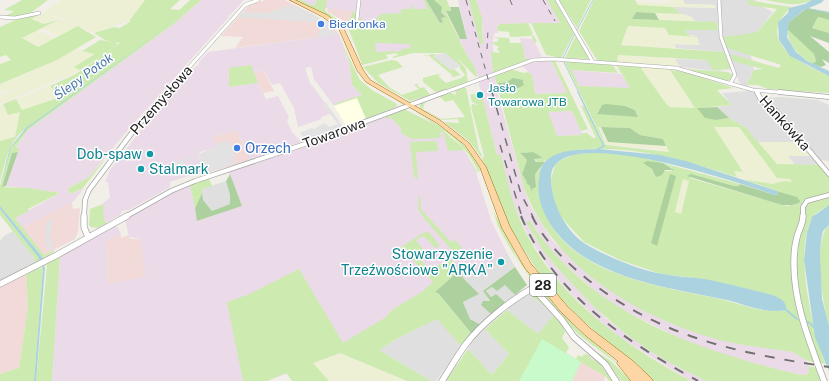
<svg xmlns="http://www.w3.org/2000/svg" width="829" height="381" font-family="'Public Sans',sans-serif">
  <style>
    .residential { fill: #e0dfdf }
    .commercial { fill: #f2dad9 }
    .industrial { fill: #ebdbe8 }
    .education { fill: #ffffe5 }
    .farmland { fill: #eef0d5 }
    .grass { fill: #cdebb0; fill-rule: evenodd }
    .forest { fill: #add19e }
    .park { fill: #c8facc }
    .parking { fill: #e2e2e2 }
    .water { fill: #aad3df }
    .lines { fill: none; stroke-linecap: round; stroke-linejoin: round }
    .stream-far2 { stroke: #aad3df; stroke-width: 1 }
    .stream-far1 { stroke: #aad3df; stroke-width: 1.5 }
    .stream { stroke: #aad3df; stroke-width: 2 }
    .minor-far2-casing { stroke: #a9a9a9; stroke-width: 4 }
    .minor-far1-casing { stroke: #a9a9a9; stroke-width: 5.5 }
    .minor-casing { stroke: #a9a9a9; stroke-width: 7 }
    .primary-casing { stroke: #a06b00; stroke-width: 1 }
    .minor-far2 { stroke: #fff; stroke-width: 3 }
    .minor-far1 { stroke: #fff; stroke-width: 4 }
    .minor { stroke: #fff; stroke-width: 5.5 }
    .primary { fill: #fcd6a4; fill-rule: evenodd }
    .rail-far2 { stroke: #707070; stroke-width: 1; stroke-dasharray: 5.5 5.5; stroke-linecap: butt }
    .rail-far1 { stroke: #707070; stroke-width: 1.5; stroke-dasharray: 8 8; stroke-linecap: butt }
    .rail { stroke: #707070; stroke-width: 2; stroke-dasharray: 10 10; stroke-linecap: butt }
    .shop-dot { fill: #3f7fe0; stroke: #fff; stroke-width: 1.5 }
    .culture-dot { fill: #0f9aa8; stroke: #fff; stroke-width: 1.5 }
    .labels { text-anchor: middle; stroke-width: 3; stroke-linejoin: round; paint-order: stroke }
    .far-shop-label { font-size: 12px; fill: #366cbe; stroke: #fff; text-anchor: start }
    .far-culture-label { font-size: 12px; fill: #0d838f; stroke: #fff; text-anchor: start }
    .far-water-label { font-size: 13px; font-style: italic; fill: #4a7aab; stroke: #fff }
    .shield { fill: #fff; stroke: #646464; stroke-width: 1 }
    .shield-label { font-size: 13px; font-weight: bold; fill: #222 }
    .street-label { font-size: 14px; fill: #222; stroke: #fff }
    .shop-label { font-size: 14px; fill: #366cbe; stroke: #fff; text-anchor: start }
    .culture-label { font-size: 14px; fill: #0d838f; stroke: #fff; text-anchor: end }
  </style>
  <rect width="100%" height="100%" fill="#f2efe9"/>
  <path class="residential" d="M683 0H755L757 4 773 12 757 32 751 56 754 70 747 85 761 98 781 97 818 100 829 105V161L819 160 820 165H795L788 156H812L800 142H757L745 127 729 118 717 107 732 105 722 93 748 91 739 82 735 69 718 71 680 67 675 59 707 60 723 70 729 68 730 62 726 52H724L676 48 674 44 699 45 694 35H688L685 30H720L719 23 695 21 690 16 680 14 674 7 716 8 715 5 685 4Z
    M226 181 230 195V204L212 211 203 200 201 189Z
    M13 231 35 259V262L0 280V241L4 236Z
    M507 253 515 267 483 291 490 302 492 315 481 325 470 319 463 302 478 294 464 279Z
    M505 285 515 295 506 303 496 294 491 297 486 292 492 287Z
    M527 293 555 314 538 335 507 310Z
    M438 318 461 346 436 381H431L379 350 400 337Z
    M485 329 509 354 492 375 468 349 471 343Z"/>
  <path class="commercial" d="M266 0H285L329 23 339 34 235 48 243 37 221 36 249 5Z
    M327 8 352 11 351 18 345 22 328 12Z
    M264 71V72L274 91 263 93 258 83 253 72Z
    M237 130 249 160 204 174 213 137Z
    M72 202 73 209 80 208 78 232 75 239 44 255 21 228Z
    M121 234V238L128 235 131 239H141L146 277 108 285 107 240Z
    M28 273 26 276 28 307 19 368 0 374V287Z
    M584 354 595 360 606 372 604 381H572Z"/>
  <path class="industrial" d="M201 0H244L230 15 227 16 229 17 127 131 89 177 67 189 71 194 84 188 74 201 21 228 15 218 60 193 6 186 17 155 18 149 16 148 28 130 175 23Z
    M301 0H436L460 39 467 38 458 0H469L481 44H483V27L476 0H547L561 23 500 24 497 27 498 33H495L493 37V44L495 79 497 91 524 188 530 205 552 240 586 272 608 288 663 320 718 339 792 352 801 356 807 361 810 370 808 374 801 375 752 363 718 353 685 341 627 312 601 296 564 264 548 247 530 221 534 236 559 270 608 320 653 353 706 381H691L619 337 594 316 571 294 554 275 529 238 515 208 497 155 483 99H478L477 92H481L475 67 465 52 460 40 451 51 359 54 352 37 355 12 324 8 327 13Z
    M339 34 346 54V58H348L350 64 352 85 362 95 335 104 334 106 314 79 311 67 305 68 310 83 333 113 321 117 322 119 298 127 294 108 280 83 272 85 264 71 253 72 229 68V87L258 83 266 99 278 96 289 117 287 121 292 132 301 142 249 160 237 130 213 137 217 147 200 152 198 155 203 171 170 182V187L129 210 122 211 120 215 108 222 103 221V203L110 198 108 182H105L110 170 137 135 195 67 199 65V62L208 52Z
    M520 38 533 39 542 57 525 59Z
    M547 60 552 62 567 93 535 94 532 75 522 66 533 62Z
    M571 70 621 74 631 89 579 86Z
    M572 111 583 135 557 136 547 112Z
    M412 113 450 137 464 150 475 169 491 220 507 253 464 279 459 272 435 292 340 353 267 381H52L60 256 113 226 118 227 121 234 107 240 108 284 145 277 141 239 129 237 125 220 172 193 190 185 198 221 242 206 229 172 314 144 389 115Z"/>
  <path class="education" d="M357 98 366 118 346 125 334 106Z"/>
  <path class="farmland" d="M62 0H145L129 21 94 33 54 15 42 13Z
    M668 0H683L685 4 715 5 716 8 637 5 636 2 670 3Z
    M655 13 684 14 686 16H690L695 21 659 20Z
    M41 14H49L58 18 44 24 30 19Z
    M60 19 78 26 59 36 41 28Z
    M628 26 665 28 669 35 697 37 700 45 674 44 676 48 621 45Z
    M37 30 56 38 38 47 22 38Z
    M76 49 96 54 74 67 80 70 73 74 0 104V95L13 90V89L0 93V84L38 69Z
    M618 55 675 59 680 67 617 63Z
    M640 67 669 68 695 108 670 107 667 105Z
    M50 86 62 97 22 111 16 99Z
    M3 104 8 115 20 111 15 137 0 141V105Z
    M598 127H601L608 142 666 146 669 152 657 149 606 145Z
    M713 127H739L777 177 790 179 793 183 784 181 772 185 737 177 734 171 743 172Z
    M757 142H800L813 156H788L795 165 777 164Z
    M683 179 689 180 682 214 675 212Z
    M741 195 771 204 772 209 742 200Z
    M340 353 407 381H329L313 363Z"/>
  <path class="grass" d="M22 0H48L32 12H40L16 18 6 16 14 11 4 10Z
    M145 0H180L170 9 179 10 190 0H201L175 23 28 130 16 147 19 149 18 152 12 153 2 187 29 188 60 193 28 209 29 211 15 218 44 255 54 250V252L0 281 34 262 35 259 0 215V209L38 257 39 260 43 258 0 206V186L9 153 15 142 27 128C10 138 5 163 0 181V141L15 137 20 112 8 115 3 104 16 99 22 110 61 97 50 86 76 74 120 43 105 40 94 33 114 27 120 28 131 21H129Z
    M296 0H301L314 6 317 0H327L325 11 340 21 343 26Z
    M424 0H426L439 23 442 20 441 18H445L444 14 432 0H447L451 12H446L465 52 475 67 477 76 476 77 456 57 466 69 468 82 438 92 434 91 423 82V78L438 74 441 75 438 76 446 83 461 78 465 75 459 67H461L445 53H413L394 58 392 57 398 55 396 53 386 55 388 58 386 59 362 65C357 50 351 34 345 22L351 18 352 11 355 12V17L358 19 362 17 361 24 376 23V18L379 17 380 14 401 13V9H412L410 4 415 9H427ZM375 43 410 44V48L401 49 402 51 376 52Z
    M469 0H476L482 18 483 44H480Z
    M547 0H555L574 33 561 58 546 55 531 23H560Z
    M559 0H591L577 28Z
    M594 0H635L638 5 674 7 680 14 636 12 632 19 717 22 718 30H685L688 35 697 37 669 35 665 28 628 26 621 45 724 52 730 67 727 69 713 70 707 60 618 55 617 63 597 60 579 31Z
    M746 0 791 7 778 22C778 27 776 32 778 37 783 57 813 68 829 76V93L767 89 758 85H747L754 70 763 69 733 61 730 54 779 68 781 65 727 48 723 37C735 36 745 34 757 32L777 9 749 5Z
    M766 0H812C797 8 782 3 766 0Z
    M38 14H41L31 19 44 24 60 19 22 38 38 47 78 26 96 37 57 60 0 84V64L11 60 6 55 0 57V27L20 18Z
    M818 17 829 20V33L812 28Z
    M528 23 533 34 531 36H534L537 42 535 43 531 36 510 37 509 32 498 31 497 27 500 24Z
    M787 29 814 54 816 61 812 64C799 56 788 45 787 29Z
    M576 35 589 57 587 59 565 58Z
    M493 37 509 38 510 43H522L525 59 529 58V60L493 73 491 52 500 53 497 49 499 47 493 44V42H497L499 39Z
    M100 40 115 42 118 45 80 70 74 67 95 54 82 51Z
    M341 41 360 80 372 90 397 104 396 107 366 119 357 98 335 105 334 104 362 95 352 85 350 64Z
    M435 54 437 55 433 56 451 70 454 69 461 75 450 78 453 76 428 55 424 56 425 55Z
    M391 60 397 61 403 67 378 75 389 87 402 95 419 89 414 85 419 83 417 85 420 88 424 87 430 95 410 101 378 83 363 67Z
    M544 60 528 63 510 69 524 73 528 72 532 75 535 94 567 93 552 62 549 61H555L588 129 581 131 572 111 548 112 557 136 582 135V133H587L593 138H596L581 106H585L603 145H605L564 60 610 64 614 67 618 73 572 70 579 86 630 88 617 66 640 67 667 105 670 107 695 108 670 70 685 72 734 88 717 90 732 105 698 108 716 120 729 118 745 127 777 164 820 165 829 177V193L804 201 801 206V221L796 236 794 279 817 363C807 362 801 356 792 352 767 348 741 346 716 339 638 317 554 268 524 188L494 74 530 62ZM509 81H524V82C521 91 511 90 503 90L497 85 498 83ZM625 106 635 110 638 116 597 113 601 107ZM598 127 630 128 640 135 663 139 669 152 606 145ZM714 127H739L777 178 790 179 792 182 784 181 772 184 742 179 796 197 799 203 787 206 776 203 690 178 691 174 734 186H739L740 184 663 163 672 168V171H653L650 167 662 162C632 156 580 142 555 165L551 179 553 198 557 209 562 218 584 242 620 260 661 274 704 279 772 295 786 310C763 315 737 302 715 298 662 287 585 276 553 228 549 222 548 214 546 208 540 190 537 185 542 167L535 174 536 185 532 189H530L529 184 526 183 528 182 522 174 527 160 520 154C530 150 534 154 543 158L534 159 539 163C546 162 550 158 556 155 562 153 570 151 577 150 631 144 686 161 737 177L734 171 743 172ZM683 179 689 181 681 214 675 212Z
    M251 65 258 83 229 87V68Z
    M687 69 728 72 733 75 730 80 726 81Z
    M461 87 466 88 479 150 482 155 481 157 469 141 444 122 459 123 458 119 441 120 420 108V103L436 97 425 102 423 109 441 119 465 117 453 100 445 102 439 96 448 92 456 95 455 90Z
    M477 93 478 99H483L497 155H501C507 179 512 203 522 225 555 296 624 345 691 381H652L589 326 560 299 534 266 508 224 482 159 484 156 471 107 472 104 478 105 472 102 470 95Z
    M404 109 434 124 414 111C441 126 468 141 481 171H478C470 153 457 139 440 128L462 147 478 173H477L464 150 448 151 444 133 440 132V135H444L440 136V138L412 139 401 133V128L391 118 387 119 386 116Z
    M433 141 437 142 438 151 416 152 418 179 414 177 410 142Z
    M103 161H104L83 188 71 194 67 189 89 177Z
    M209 178 212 186 202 189V193L195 208 190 185Z
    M829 196V205C824 209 815 212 812 218 794 250 812 331 826 364L820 363C808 331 796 298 796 263 795 245 801 226 804 208L809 201Z
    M418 197H420L421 209 451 242 455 240 462 248 454 253 423 217 417 207H419Z
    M103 204 104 221 108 223 98 228 91 227 89 225 90 209Z
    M493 210 517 256 541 288 556 307 581 331 627 371 578 334 541 294 510 248 498 226Z
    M530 221C589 314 699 351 801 375L808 374 809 370 808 366 818 368 823 381H706L676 366 653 353 626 334 594 307 559 270 544 252 526 222Z
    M829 225V326C823 305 812 241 829 225Z
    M429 232 440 246 435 248 424 236 416 240 428 255 421 260 428 268 433 265 435 267 451 259 459 271 435 292 439 294 472 334 461 346 437 319 400 337 379 350 431 381H407L340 353 313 363 329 381H292L286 373 267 381H243L227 302 247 295 299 269 343 343 386 317 392 310 423 291 433 282 401 247 423 233Z
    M60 256 52 381H36L47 265 38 269 43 268 34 381H0V374L19 368 28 307 26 276 28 273Z
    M530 292C540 293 564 322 565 332L562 338 569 347 566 353 576 359 578 355 582 357 584 354 589 355 592 360H595L598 362 613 381H609L605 376 581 362 572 381H446L468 349 492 375 509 354 485 329 507 310 538 334 555 314 527 293Z
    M595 351 611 361 631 381H621L610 365Z"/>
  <path class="forest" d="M426 0H434L442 7 441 12 446 17 441 18 443 22 440 23Z
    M450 7H459L467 39H460L446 11H451Z
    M807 8 829 12V20L818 17 812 28 829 33V43L810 36 829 52V63L822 59 826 65 821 67 812 64 816 61 814 54 787 29 789 22Z
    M636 12 655 13 659 20 632 19Z
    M513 78 523 80 524 85C516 90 501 95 498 83L507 82Z
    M606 104 625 106 635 110 638 117 597 114 602 105Z
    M717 107 729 118 716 120 705 118 697 108Z
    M601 127 630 128 640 135 663 139 666 146 608 142Z
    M18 152 6 186 2 187 12 153Z
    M533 152 543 158 534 159 536 162H545L535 174 536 187 532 189V192L529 185 526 183 527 182 522 174 527 160 520 153Z
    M647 161 663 163 674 170H665L662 175 656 177 652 169 643 163Z
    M230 174 242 206 197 221 195 208 202 193 203 200 212 211 230 204V195L226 181Z
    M670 174 676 176 657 246 651 243Z
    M691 174 734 186H739L740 184 775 195 778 194 777 191 797 197 800 201 799 203 792 205H782L687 176Z
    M515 267 527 285 515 295 505 285 497 291 492 287 486 291 491 297 496 294 506 303 492 315 481 305 483 301H490L483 291Z
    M459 271 464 279 479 294 463 302 470 319 481 325 472 334 439 294 435 292Z"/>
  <path class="park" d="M542 339 581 362 572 381H519Z"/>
  <path class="parking" d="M290 5 304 10 303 13 307 11 328 23 331 25 329 29 334 28 333 32 339 34 320 37 317 35 323 26 326 25 324 23 238 17 243 12 268 13Z
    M445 53 461 66 451 70 433 56Z
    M326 103 343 127 308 140 304 138 300 133 302 132 312 128 314 129 325 123 329 127 338 124 322 104Z
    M229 140 236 156 233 157 235 163 204 174 198 154 217 147 216 144Z
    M194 156V158L185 161 188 172 178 175 175 162Z
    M53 219 50 235 53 249 47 250 45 239 47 220Z"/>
  <path class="water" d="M199 0 171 24 28 128 11 148 0 186 10 148 26 128 171 24Z
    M812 0H824L821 3 804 10 789 22 787 37 796 52 807 61 829 71V76L790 56 779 40 778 22 788 13 789 8 805 4Z
    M599 149 660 155 686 161 777 191 778 194 775 195C736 182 586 131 556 164 549 171 551 181 552 190 555 209 568 232 584 243 603 255 641 271 663 274 677 277 691 277 705 279 728 284 750 289 772 295 780 298 787 301 786 310 766 314 746 305 727 300 681 290 632 284 591 261 562 245 534 213 539 179 540 173 540 167 545 162 558 148 582 150 599 149Z
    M829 205V225L823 231 821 240 820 255 822 299 829 326V371L815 337 804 260 807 232 812 217Z
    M0 206 43 258 39 260 38 257 0 209Z
    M45 267 36 381H34L43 268Z"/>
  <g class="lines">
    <path class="stream-far2" d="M805 8 829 13
      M577 30 593 0
      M563 58 575 33
      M563 60 579 93"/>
    <path class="stream-far1" d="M578 92 604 146 596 150"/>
    <path class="stream" d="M41 258 44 269
      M785 309 797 319
      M808 322 814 327"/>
    <g class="minor-far2-casing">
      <path id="minor-far2" d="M557 0 593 62
        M719 0 721 37 735 75 730 84
        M0 17 15 18 39 13
        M357 20 359 0
        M756 90 758 93
        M166 93 245 5 258 0
        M443 93 533 60 553 59 676 68 753 90 789 93"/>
    </g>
    <g class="minor-far1-casing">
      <path id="minor-far1" d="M757 92 761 100 776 111 829 174
        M779 92 829 97
        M84 217 85 200 89 190 134 130 167 92
        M125 217 171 191 195 181 308 143 445 92
        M803 217V207L807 201 829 195"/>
    </g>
    <g class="minor-casing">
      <path id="minor" d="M84 216V227L88 237
        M803 216C803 224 799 229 797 237 795 244 794 253 794 261 793 302 810 343 824 381
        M0 284 57 255 127 216
        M442 381C450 369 457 356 466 344 481 324 511 300 533 288L562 320 574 337 605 364 616 381"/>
    </g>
    <g class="primary-casing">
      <path id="primary" d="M290 0H295L327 15 343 27 363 70 370 80 441 121 469 143 486 167 510 227 531 264 567 306 591 329 633 361 651 378 653 381H631L619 366 617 363 618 361 585 335 561 312 525 268 502 228 480 167 465 145 437 123 366 82 357 70 339 29 323 17Z"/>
    </g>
    <use href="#minor-far2" class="minor-far2"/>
    <use href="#minor-far1" class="minor-far1"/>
    <use href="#minor" class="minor"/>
    <use href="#primary" class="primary"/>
    <path class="rail-far2" d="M466 0 492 93
      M510 0 514 9
      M543 0 555 21
      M487 49 488 30"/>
    <path class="rail-far1" d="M492 92 521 194 533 217
      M500 145 522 217"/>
    <path class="rail" d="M521 216C553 294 627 342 698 381
      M532 216C544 241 566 262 587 279 661 338 739 353 829 367"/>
  </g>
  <g class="shop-dot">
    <circle cx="321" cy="24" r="4"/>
    <circle cx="237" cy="148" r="4"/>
  </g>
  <g class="culture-dot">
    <circle cx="480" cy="95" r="4"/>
    <circle cx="150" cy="154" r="4"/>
    <circle cx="141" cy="169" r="4"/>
    <circle cx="501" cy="262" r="4"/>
  </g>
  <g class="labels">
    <g class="far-shop-label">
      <text x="329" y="28">Biedronka</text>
    </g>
    <g class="far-culture-label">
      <text x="488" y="92">Jasło<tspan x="488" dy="14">Towarowa JTB</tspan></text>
    </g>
    <g class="far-water-label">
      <text transform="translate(83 76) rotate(-36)" y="5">Ślepy Potok</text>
    </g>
    <rect class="shield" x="530" y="274" width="26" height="22" rx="3"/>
    <g class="shield-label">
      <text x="543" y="290">28</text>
    </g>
    <g class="street-label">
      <text transform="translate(161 100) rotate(-49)" y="5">Przemysłowa</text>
      <text transform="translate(785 123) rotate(48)" y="5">Hankówka</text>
      <text transform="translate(334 133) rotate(-20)" y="5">Towarowa</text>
    </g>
    <g class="shop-label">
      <text x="245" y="153">Orzech</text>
    </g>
    <g class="culture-label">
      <text x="142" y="159">Dob-spaw</text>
      <text x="149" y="174" text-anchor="start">Stalmark</text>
      <text x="493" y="259">Stowarzyszenie<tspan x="493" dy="16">Trzeźwościowe "ARKA"</tspan></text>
    </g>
  </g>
</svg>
